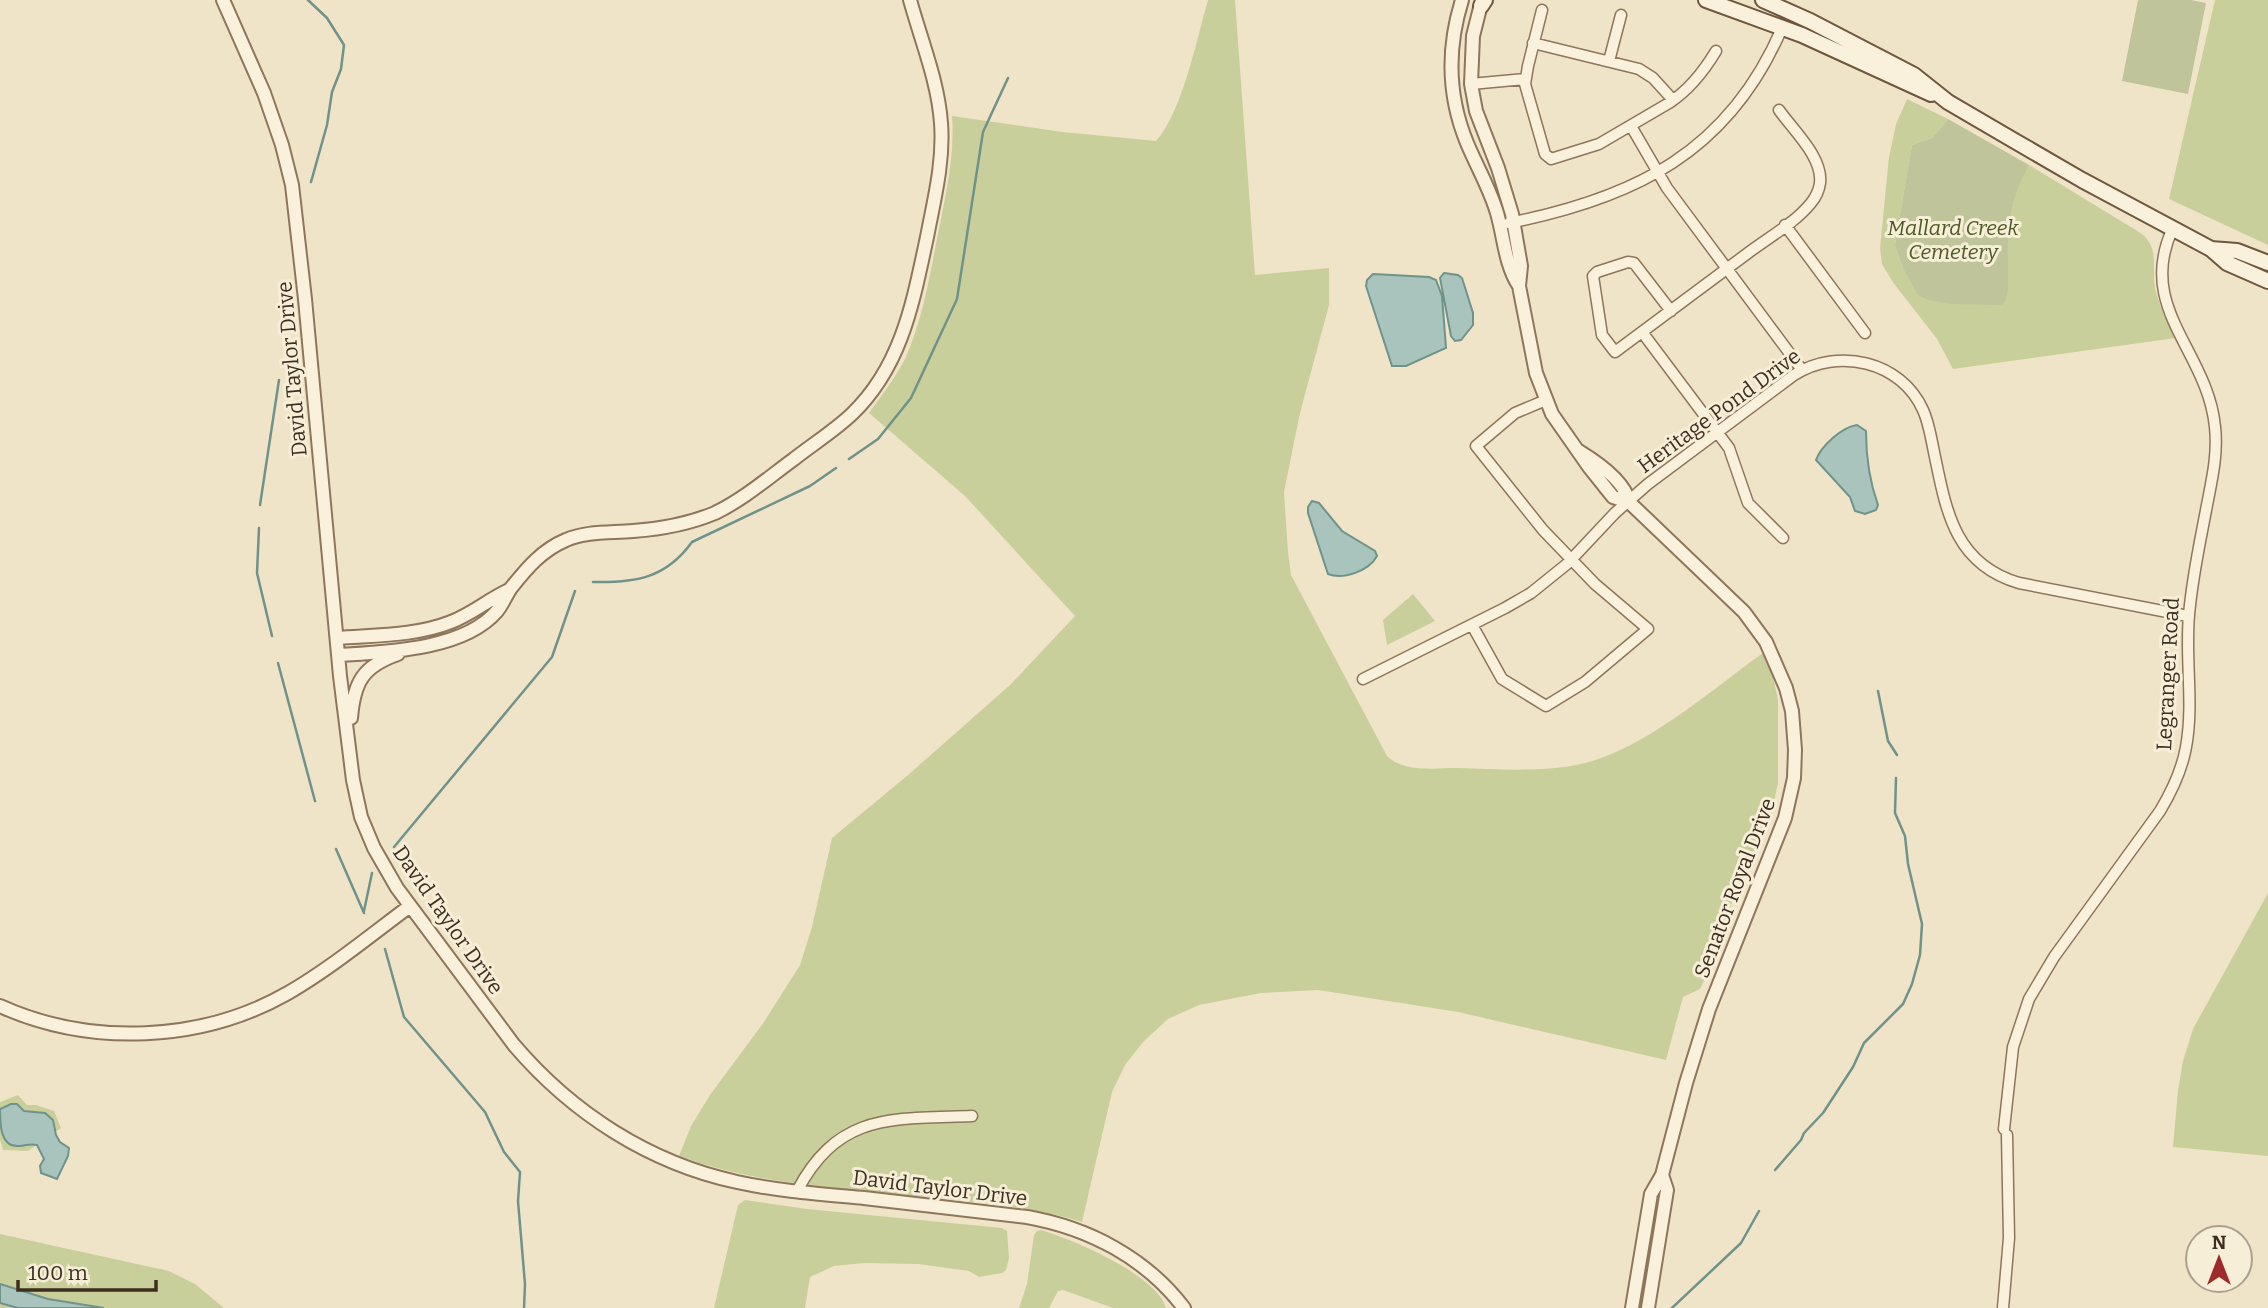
<svg xmlns="http://www.w3.org/2000/svg" width="2268" height="1308" font-family="Bitter,serif">
  <style>
    .green { fill: #c9cf9b }
    .cemetery { fill: #bfc49a }
    .water { fill: #a9c4bc; stroke: #6f938a; stroke-width: 2 }
    .lines { fill: none; stroke-linecap: round; stroke-linejoin: round }
    .stream { stroke: #6f938a; stroke-width: 2.5 }
    .minor-casing { stroke: #8d765c; stroke-width: 13 }
    .tertiary-casing { stroke: #8d765c; stroke-width: 16 }
    .secondary-casing { stroke: #6f573f; stroke-width: 18 }
    .minor { stroke: #faf1dc; stroke-width: 10 }
    .tertiary { stroke: #faf1dc; stroke-width: 12 }
    .secondary { stroke: #faf1dc; stroke-width: 14 }
    .labels { text-anchor: middle; stroke-width: 6; stroke-linejoin: round; paint-order: stroke }
    .park-label { font-size: 21px; font-style: italic; fill: #4d5a26; stroke: #f7eed8 }
    .street-label { font-size: 21px; fill: #3d2e20; stroke: #f7eed8 }
  </style>
  <rect width="100%" height="100%" fill="#f0e4c8"/>
  <path class="green" d="M1208 0H1235L1255 275 1329 268V305L1300 413 1284 492 1288 552 1291 575 1387 756C1404 773 1436 768 1458 768 1495 769 1534 772 1571 766 1639 755 1707 693 1763 653L1772 672 1778 700V783L1770 820 1737 885 1717 953 1700 989 1683 997 1666 1060 1458 1012 1318 990 1261 993 1199 1005 1168 1019 1143 1042 1125 1065 1112 1092 1082 1222C1041 1209 999 1205 957 1200 864 1190 767 1188 679 1156L691 1126 710 1095 764 1022 800 965 812 927 832 838 908 775 1010 685 1075 616 965 496 869 413C882 395 895 378 905 359 922 321 929 280 937 239 945 198 955 158 952 116L1063 132 1156 141C1182 113 1197 38 1208 0Z
    M2215 0H2268V245L2169 199Z
    M1907 99 1948 119 1932 138 1912 145 1896 238 1895 246 1903 268 2008 228 2018 183 2029 165 2139 232C2162 247 2150 270 2156 292 2160 308 2169 323 2176 338L1953 369 1937 339 1892 281 1882 264 1880 248 1889 157 1896 124Z
    M1413 594 1435 621 1387 645 1383 620Z
    M2268 893V1156L2173 1147 2178 1090 2183 1061 2193 1029Z
    M18 1095 27 1105H36L54 1111 61 1128 28 1151 3 1150 0 1140V1102Z
    M745 1200 807 1209 1002 1228 1007 1231 1009 1258 1006 1270 1002 1273 979 1277 969 1271 918 1264 864 1263 834 1266 810 1277 805 1308H714L738 1205Z
    M1041 1230C1072 1239 1157 1275 1166 1308H1113L1063 1290 1058 1291 1049 1308H1019L1027 1284 1034 1235 1037 1231Z
    M0 1234 169 1271 195 1284 224 1308H0Z"/>
  <path class="cemetery" d="M2138 0H2191L2206 3 2188 94 2122 81Z
    M1948 119 2029 165C2005 207 2008 244 2008 291L2005 301 2001 305 1950 304 1928 300 1918 295 1903 268 1895 246 1896 238 1912 145 1932 138Z"/>
  <path class="water" d="M1444 273 1458 275 1462 278 1473 313V325L1461 340 1455 341 1451 336 1440 278Z
    M1373 274 1429 277 1436 280 1442 296 1446 348 1406 366H1392L1366 286 1367 280Z
    M1857 425 1866 431C1866 458 1869 480 1878 505L1876 510 1865 514 1855 511 1850 497 1816 460C1821 446 1842 427 1857 425Z
    M1312 501 1319 503 1342 531 1375 551 1377 556C1369 571 1343 580 1328 574L1308 513V507Z
    M11 1104H17L24 1111 45 1113 53 1120 56 1135 60 1142 69 1148 68 1156 57 1179 41 1173 40 1166 44 1159 37 1145C30 1143 26 1146 19 1146 0 1148 0 1123 0 1109Z
    M0 1284 48 1299 104 1308H18L0 1303Z"/>
  <g class="lines">
    <path class="stream" d="M308 0 327 18 344 45 341 69 332 92 327 125 311 182
      M849 459 878 439 911 398 957 299 983 132 1008 78
      M260 505 279 380
      M259 528 257 573 272 636
      M593 582C636 583 666 578 692 542L810 486 836 468
      M278 663 315 801
      M1878 691 1888 741 1897 755
      M394 847 552 657 575 591
      M336 849 364 913
      M364 911 372 873
      M385 949 404 1017 485 1112 504 1152 520 1172 518 1201 525 1284 524 1308
      M1775 1170 1801 1140 1804 1133 1823 1113 1853 1067 1864 1043 1903 1004 1912 984 1920 955 1922 924 1908 864 1905 836 1895 813 1896 778
      M1672 1308 1741 1243 1759 1211"/>
    <g class="minor-casing">
      <path id="minor" d="M1542 10 1528 66 1525 84 1545 154 1551 159 1599 144 1669 103C1689 90 1704 71 1716 51
        M1533 43 1639 69 1653 78 1673 100
        M1609 61 1621 15
        M1471 84 1525 79
        M1631 126 1667 188 1802 370
        M1509 223C1635 198 1729 152 1782 28
        M1785 225 1865 333
        M1671 311 1634 263 1628 262 1597 272 1593 276 1602 335 1615 352C1660 319 1704 286 1748 253 1769 237 1795 223 1811 203 1816 197 1819 190 1820 183 1823 157 1793 130 1779 110
        M1642 332 1729 448 1748 503 1783 538
        M1472 625 1502 679 1546 706 1585 682 1648 629 1595 584 1543 530 1476 446 1515 413 1546 400
        M1363 679 1505 608 1531 593 1567 564 1615 513 1648 484 1794 375C1838 347 1901 361 1923 410 1929 423 1931 438 1934 452 1946 510 1954 564 2019 583L2188 616
        M2004 1129 2013 1047 2029 999 2054 957 2160 811C2172 791 2182 770 2186 747 2194 704 2185 659 2189 615 2192 578 2200 542 2207 505 2212 479 2218 454 2215 427 2208 351 2135 308 2173 228
        M797 1191C839 1112 892 1119 972 1116
        M2003 1308 2009 1238 2007 1135"/>
    </g>
    <g class="tertiary-casing">
      <path id="tertiary" d="M223 0 264 93 282 145 292 185 305 299 340 676 353 780 361 817 374 848 397 888 514 1045C572 1113 649 1163 737 1182 778 1191 821 1194 864 1198 918 1204 973 1211 1027 1217 1089 1228 1146 1258 1184 1308
        M1462 0C1447 48 1448 97 1467 143 1477 167 1490 189 1497 213 1504 237 1505 265 1519 286
        M1482 0 1473 36 1471 84 1476 111 1498 168 1512 214 1521 266 1519 286 1536 373 1552 414 1589 467 1613 497 1629 502
        M1579 451C1597 462 1625 481 1629 502L1744 612 1766 642 1786 688 1792 711 1795 750 1794 778 1785 818 1709 1009 1686 1083 1662 1175 1651 1194 1632 1308
        M337 638C374 635 416 636 451 622 472 614 489 599 509 590
        M338 655C386 652 464 650 497 611 503 604 506 595 511 588 527 568 542 550 566 540 586 531 611 533 633 531 661 529 689 524 715 513 744 499 768 478 794 459 813 444 834 431 852 414 902 366 913 302 927 237 934 200 944 162 941 123 938 81 921 40 910 0
        M351 718C354 682 363 666 398 654
        M0 1006C91 1047 202 1042 288 993 331 968 371 935 410 906
        M1648 1308 1667 1190 1662 1175"/>
    </g>
    <g class="secondary-casing">
      <path id="secondary" d="M1706 0 1802 35 1931 94
        M1763 0 1810 21 1914 75 1948 102 2013 140 2082 180 2211 249 2227 263 2268 281
        M1481 6 1485 0
        M2211 249 2237 251 2268 263"/>
    </g>
    <use href="#minor" class="minor"/>
    <use href="#tertiary" class="tertiary"/>
    <use href="#secondary" class="secondary"/>
  </g>
  <g class="labels">
    <g class="park-label">
      <text x="1953" y="235">Mallard Creek<tspan x="1953" dy="24">Cemetery</tspan></text>
    </g>
    <g class="street-label">
      <text transform="translate(292 369) rotate(-95)" y="7">David Taylor Drive</text>
      <text transform="translate(1719 411) rotate(-36)" y="7">Heritage Pond Drive</text>
      <text transform="translate(2168 674) rotate(-87)" y="7">Legranger Road</text>
      <text transform="translate(1735 888) rotate(-69)" y="7">Senator Royal Drive</text>
      <text transform="translate(448 920) rotate(55)" y="7">David Taylor Drive</text>
      <text transform="translate(940 1188) rotate(7)" y="7">David Taylor Drive</text>
    </g>
  </g>
  <g transform="translate(2219 1259)"><circle r="33" fill="#f7eed8" stroke="#ada18e" stroke-width="2"/>
  <path d="M0-5L12 26L0 18L-12 26Z" fill="#9e2a2b"/>
  <text y="-10" font-size="19" font-weight="bold" text-anchor="middle" fill="#3d2e20">N</text>
  </g>
  <path d="M18 1280v10h138v-10" fill="none" stroke="#3d2e20" stroke-width="3.5"/>
  <text x="28" y="1280" font-size="21" fill="#3d2e20" stroke="#f7eed8" stroke-width="5" paint-order="stroke">100 m</text>
</svg>
